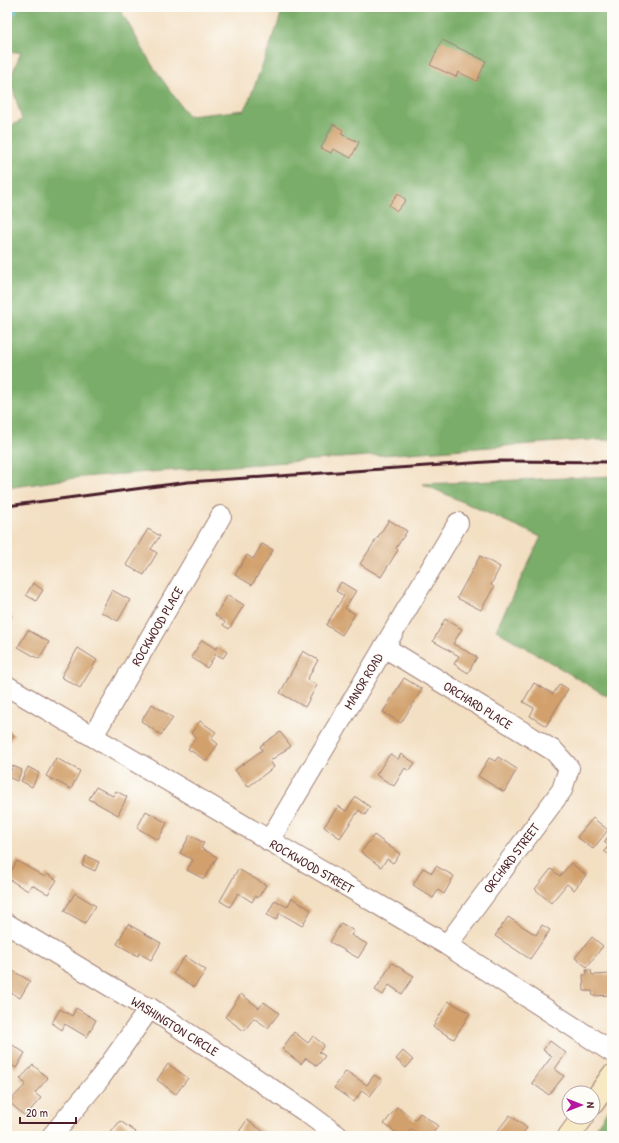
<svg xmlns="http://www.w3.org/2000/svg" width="619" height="1143" font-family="'Patrick Hand',sans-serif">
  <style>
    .forest { fill: #7aad69; stroke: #62664a }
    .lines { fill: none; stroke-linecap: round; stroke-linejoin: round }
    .stream { stroke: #5dbfdb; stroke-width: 5.5 }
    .building { fill: #d1a06c }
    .street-casing { stroke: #9e7f76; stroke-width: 22 }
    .secondary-casing { stroke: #9e7f76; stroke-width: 24 }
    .street { stroke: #fff; stroke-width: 20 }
    .secondary { stroke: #f7e9c3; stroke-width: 22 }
    .rail { stroke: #4a1f2b; stroke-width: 3 }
    .labels { text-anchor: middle; stroke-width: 3.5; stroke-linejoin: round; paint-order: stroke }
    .street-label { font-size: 13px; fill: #4a1f2b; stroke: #fdfcf7 }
  </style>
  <rect width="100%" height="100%" fill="#fdfcf7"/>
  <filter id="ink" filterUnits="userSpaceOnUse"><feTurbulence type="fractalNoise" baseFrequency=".025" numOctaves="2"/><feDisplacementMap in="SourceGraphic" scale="8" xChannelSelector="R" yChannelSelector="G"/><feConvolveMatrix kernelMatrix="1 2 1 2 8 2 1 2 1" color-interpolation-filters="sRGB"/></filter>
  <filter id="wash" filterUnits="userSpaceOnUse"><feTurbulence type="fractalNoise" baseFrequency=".012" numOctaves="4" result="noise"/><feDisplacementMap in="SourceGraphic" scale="16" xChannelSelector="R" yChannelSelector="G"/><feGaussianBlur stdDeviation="0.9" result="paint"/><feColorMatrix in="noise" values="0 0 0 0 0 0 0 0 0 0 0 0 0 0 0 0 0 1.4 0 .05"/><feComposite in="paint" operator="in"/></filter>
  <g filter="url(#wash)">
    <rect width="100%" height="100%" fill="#f3dfc2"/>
    <path class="forest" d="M7 7H121L120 9 152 65 188 116 245 110 277 27 283 7H612V440H586L82 477 7 488V128L22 120 10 79 21 52H7Z
      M612 476V691L607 696 496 630 541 537 423 484Z
      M612 1105V1136H589Z"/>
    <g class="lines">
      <path class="stream" d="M7 20 16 7"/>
    </g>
    <g id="blocks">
      <path class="building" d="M442 40 486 61 477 81 458 72 456 77 430 65Z
        M333 124 343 130 341 134 359 142 351 158 333 149 331 153 321 148Z
        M398 193 406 200 397 211 389 205Z
        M389 520 407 531 396 548 398 550 381 577 360 564Z
        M148 529 160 536 151 549 157 553 144 575 126 565Z
        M262 544 273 550 252 585 235 575 247 555 253 559Z
        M480 556 500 567 491 585 494 587 481 610 457 598Z
        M341 582 356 591 345 608 355 614 342 635 326 625 344 596 336 591Z
        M33 583 43 590 36 601 26 595Z
        M112 590 130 600 118 621 101 612Z
        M228 595 244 605 229 629 223 625 225 622 215 615Z
        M7 613 12 616 7 625Z
        M445 619 462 629 453 644 477 657 468 673 454 664 459 656 433 641Z
        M28 630 49 642 39 659 18 647Z
        M202 640 216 649 218 646 227 652 223 658 216 654 207 668 191 657Z
        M78 648 97 660 80 688 61 677Z
        M303 651 318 660 307 680 317 685 305 707 280 693Z
        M404 678 422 689 401 723 383 712Z
        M534 683 553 694 560 684 568 689 546 726 530 716 534 708 523 702Z
        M152 704 173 718 161 735 141 721Z
        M200 721 216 732 211 738 218 744 207 761 188 749 196 737 191 733Z
        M7 730 14 735 7 745Z
        M280 732 291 746 270 761 274 767 248 787 235 770 262 750 260 746Z
        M390 754 398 759 401 754 415 763 409 771 405 768 394 786 376 775Z
        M498 757 517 769 504 792 478 776 489 758 495 761Z
        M56 758 80 771 71 789 46 776Z
        M13 766 22 770 17 781 8 777Z
        M28 767 39 773 32 787 21 781Z
        M96 787 113 796 116 791 127 797 118 815 89 799Z
        M356 797 370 807 365 815 359 810 340 838 324 827 338 806 346 811Z
        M146 811 167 823 158 840 137 828Z
        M593 818 608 830 593 849 577 837Z
        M190 835 204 843 201 848 217 857 204 879 187 870 193 860 180 853Z
        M374 835 400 854 393 863 387 859 381 867 361 852Z
        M609 836 612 837V857L604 851 609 846 604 842Z
        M86 856 99 862 95 871 82 865Z
        M17 861 45 877 47 874 57 880 48 894 32 885 28 891 7 878Z
        M571 863 586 875 574 890 567 884 551 903 535 889 551 869 560 876Z
        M436 866 454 876 444 894 438 890 433 898 413 885 423 868 432 873Z
        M238 869 266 885 258 898 255 896 252 902 238 893 230 907 220 901Z
        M75 893 96 906 85 923 64 911Z
        M292 898 311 910 302 926 280 913 276 920 267 915 275 900 287 907Z
        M508 917 536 935 542 925 550 930 530 959 495 936Z
        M341 923 354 931 351 935 367 944 358 958 330 942Z
        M128 924 161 943 151 960 139 953 138 956 117 944Z
        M592 937 603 946 587 967 575 958Z
        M185 956 206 970 194 987 173 974Z
        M392 963 414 976 402 994 389 985 383 995 375 990Z
        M8 968 30 981 20 998 7 990V970Z
        M586 970H591L592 975 612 974V995L593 996 592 991H584L583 975H587Z
        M241 994 259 1008 264 1002 279 1013 268 1028 254 1018 244 1031 225 1017Z
        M448 1001 470 1013 454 1039 433 1027Z
        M76 1008 96 1020 87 1037 65 1024 62 1030 52 1023 60 1009 72 1016Z
        M294 1032 308 1043 313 1036 324 1045 319 1052 325 1056 317 1066 306 1058 301 1064 282 1049Z
        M550 1041 566 1053 555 1069 564 1076 549 1095 532 1083 552 1056 543 1050Z
        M11 1044 25 1053 16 1068 7 1062V1050Z
        M403 1051 413 1060 406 1068 396 1059Z
        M168 1064 188 1078 176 1094 157 1080Z
        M33 1065 48 1078 35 1093 41 1098 25 1116 9 1102 26 1084 20 1079Z
        M346 1071 367 1085 374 1075 382 1080 370 1096 362 1090 354 1102 334 1088Z
        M397 1107 415 1120 420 1113 438 1126 431 1136H421L411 1129 406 1136H401L384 1124Z
        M510 1115 527 1128 521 1136H497L495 1134Z
        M247 1120 267 1134 265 1136H236Z
        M120 1121 136 1132 133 1136H108Z"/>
    </g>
  </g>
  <g filter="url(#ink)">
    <use href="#blocks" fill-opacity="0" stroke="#9e7f76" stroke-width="1"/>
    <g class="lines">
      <g class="street-casing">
        <path id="street" d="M384 647 554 751 569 768 562 790 447 945
          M7 686 447 945 612 1052
          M93 736 221 516
          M269 841 458 523
          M7 924 143 1006 150 1008 306 1112 338 1136
          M52 1136 100 1078 150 1008"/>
      </g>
      <g class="secondary-casing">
        <path id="secondary" d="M593 1103 612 1076
          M569 1136 583 1117"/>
      </g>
      <use href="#street" class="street"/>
      <use href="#secondary" class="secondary"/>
      <path class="rail" d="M7 506 188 482 501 461 612 462"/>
    </g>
  </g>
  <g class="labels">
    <g class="street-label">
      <text transform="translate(157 626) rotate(-60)" y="5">ROCKWOOD PLACE</text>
      <text transform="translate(363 681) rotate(-59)" y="5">MANOR ROAD</text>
      <text transform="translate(478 705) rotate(32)" y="5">ORCHARD PLACE</text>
      <text transform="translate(511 858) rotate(-53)" y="5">ORCHARD STREET</text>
      <text transform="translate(312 866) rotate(30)" y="5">ROCKWOOD STREET</text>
      <text transform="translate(175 1026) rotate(32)" y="5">WASHINGTON CIRCLE</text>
    </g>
  </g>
  <rect width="619" height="1143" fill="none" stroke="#fdfcf7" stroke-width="24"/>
  <g transform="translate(581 1105) rotate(90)"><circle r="19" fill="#fdfcf7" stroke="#b5a4a5"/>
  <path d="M0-3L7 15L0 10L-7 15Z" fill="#b5179e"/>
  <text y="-6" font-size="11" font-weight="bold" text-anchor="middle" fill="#4a1f2b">N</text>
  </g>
  <path d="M20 1117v6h56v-6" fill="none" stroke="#4a1f2b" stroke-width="2"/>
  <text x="26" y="1117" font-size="12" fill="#4a1f2b" stroke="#fdfcf7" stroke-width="3" paint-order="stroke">20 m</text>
</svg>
